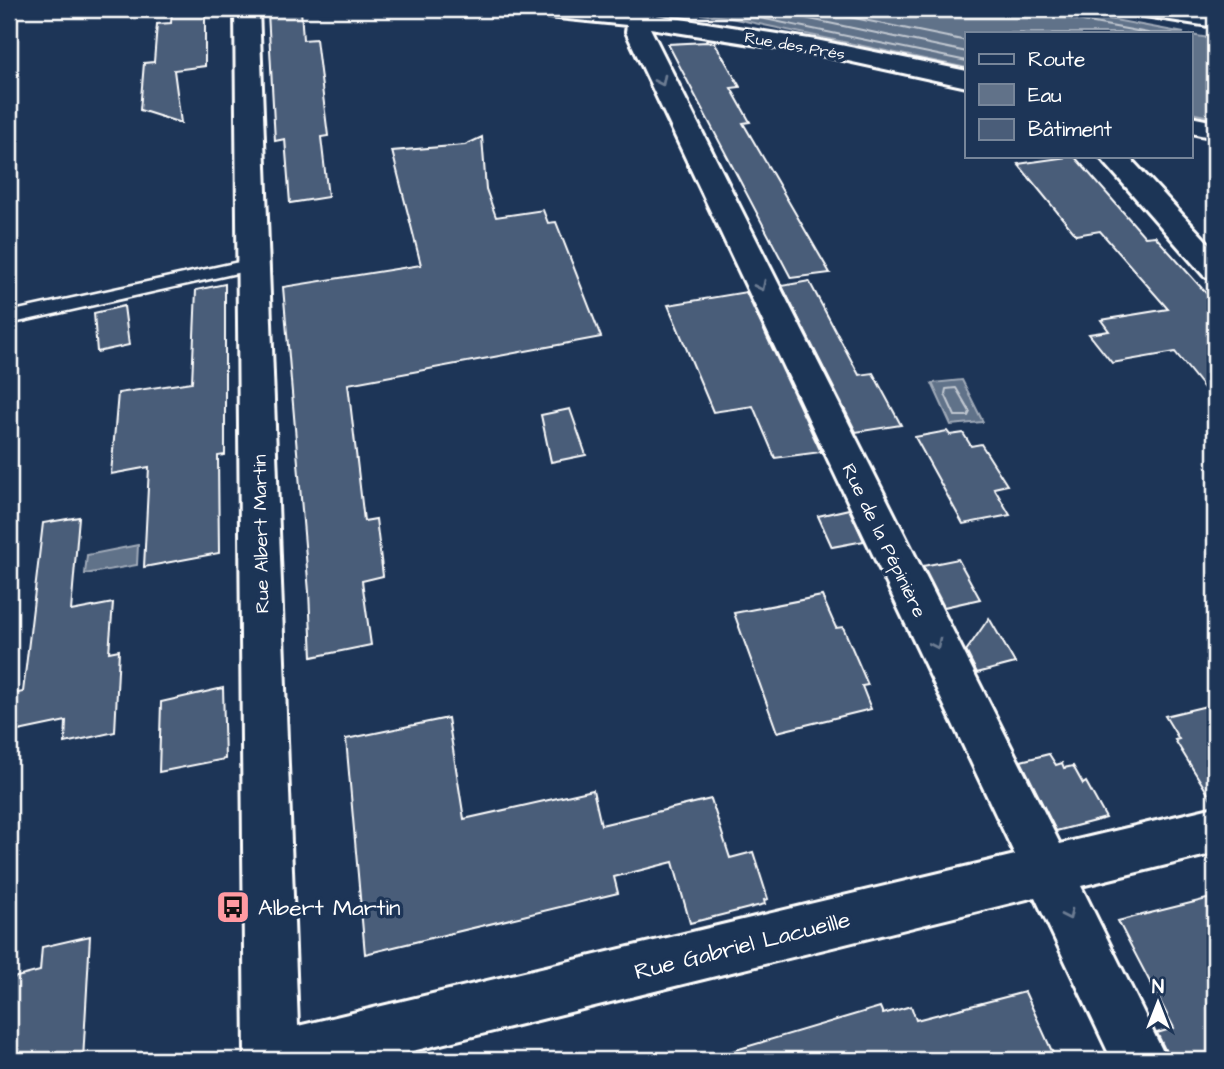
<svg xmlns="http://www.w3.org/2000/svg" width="1224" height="1069" font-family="'Architects Daughter',sans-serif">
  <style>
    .water { fill: #617289; stroke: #a0aab8; stroke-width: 2 }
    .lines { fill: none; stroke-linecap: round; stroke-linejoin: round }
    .shore { stroke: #c0c7d0; stroke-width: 2 }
    .building { fill: #4a5d79; stroke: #fff; stroke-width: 2 }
    .lane-casing { stroke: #fff; stroke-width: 5 }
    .street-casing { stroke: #fff; stroke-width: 6 }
    .lane { fill: #1d3557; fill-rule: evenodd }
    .street { fill: #1d3557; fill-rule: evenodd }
    .oneway { stroke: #6c7c92 }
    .labels { text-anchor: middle; stroke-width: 7; stroke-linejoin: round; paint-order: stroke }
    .far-street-label { font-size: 16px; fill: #fff; stroke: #1d3557 }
    .street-label { font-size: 19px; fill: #fff; stroke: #1d3557 }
    .near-poi-label { font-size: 23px; fill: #fff; stroke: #1d3557; text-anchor: start }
    .near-street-label { font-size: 23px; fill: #fff; stroke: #1d3557 }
  </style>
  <rect width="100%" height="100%" fill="#1d3557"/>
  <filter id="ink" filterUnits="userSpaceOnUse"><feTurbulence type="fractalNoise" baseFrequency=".0143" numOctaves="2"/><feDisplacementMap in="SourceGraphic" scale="14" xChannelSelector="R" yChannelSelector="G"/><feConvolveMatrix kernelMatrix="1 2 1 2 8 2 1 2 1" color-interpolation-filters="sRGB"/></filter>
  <g filter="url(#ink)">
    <path class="water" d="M659 9H1056L1184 33H967V68L726 17Z
      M1191 35 1215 39V118L1191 113Z
      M962 380 983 422 951 425 932 383Z
      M138 545 137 565 85 574 87 555Z"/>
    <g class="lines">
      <path class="shore" d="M717 9 967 61
        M762 9 967 52
        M810 9 967 41
        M1066 9 1072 19 1148 33
        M956 388 970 412 968 416H955L945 394 946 389Z"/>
    </g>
    <path class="building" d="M205 9V66L174 70 181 123 140 110 144 63 154 62 157 24 171 23 172 12Z
      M301 9 303 40 316 39 328 136 321 137 328 197 290 203 285 139 275 141 268 12Z
      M707 42 715 43 740 87 731 88 750 122 743 123 830 273 791 278 668 44Z
      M482 137 486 189 496 217 543 210 548 223 556 222 601 337 348 384 364 521 376 519 383 576 362 581 371 645 312 657 309 592 283 287 421 265 392 151 465 145Z
      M1074 156 1145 237 1155 236 1215 303V402L1175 352 1112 363 1089 334 1109 331 1101 320 1168 309 1100 231 1076 235 1018 164Z
      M809 281 859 375 873 373 901 425 856 432 782 286Z
      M225 284V455L218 456 219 553 144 567 149 467 111 474 118 393 192 382 196 290Z
      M746 292 821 452 775 458 753 406 713 412 668 305Z
      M124 306 129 345 97 352 94 313Z
      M570 409 586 455 551 462 541 415Z
      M947 431 950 435 963 433 971 446 981 444 1007 485 994 488 1010 515 963 524 915 437Z
      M849 509 864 541 832 547 818 516Z
      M79 517 71 611 113 603 109 652 119 650 115 732 65 743 66 721 9 733V695L23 692 43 523Z
      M958 559 980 599 944 607 923 566Z
      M822 596 836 628 843 627 868 685 862 686 871 709 777 732 734 613Z
      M989 618 1015 663 977 673 966 651Z
      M223 688 225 759 159 772 161 702Z
      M1215 704V805L1175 740 1179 739 1165 716Z
      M448 718 464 819 593 790 601 825 711 799 730 858 753 852 768 899 764 900 765 904 690 923 673 862 614 877 618 893 365 954 346 739Z
      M1049 754 1056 765 1062 763 1064 768 1073 766 1083 784 1086 782 1106 818 1056 831 1021 761Z
      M1215 897V1052L1187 1060H1170L1157 1033 1174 1028 1118 921Z
      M90 936 83 1060H9V979L40 971 42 947Z
      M1025 992 1056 1060H731L729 1052 880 1007 883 1014 911 1006 916 1020Z"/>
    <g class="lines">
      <g class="lane-casing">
        <path id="lane" d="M253 259 259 260 261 264 259 268 9 324V312Z"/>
      </g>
      <g class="street-casing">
        <path id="street" d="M235 9H259L298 1026 1015 855 626 32 627 25 538 16 530 14 526 9H602L642 13 816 40 967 71V87L816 54 650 28 1060 844 1215 807V853L1081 886 1167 1060H1112L1035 897 376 1060H242L245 1053Z
          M1133 9H1188L1215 13V27L1145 16 1137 14Z
          M1191 117 1215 122V138L1191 133Z
          M1099 156H1128L1215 250V279L1204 276Z"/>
      </g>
      <use href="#lane" class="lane"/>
      <use href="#street" class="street"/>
    </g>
    <defs><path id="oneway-chevron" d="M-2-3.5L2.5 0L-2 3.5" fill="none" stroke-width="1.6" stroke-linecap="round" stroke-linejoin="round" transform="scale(1.75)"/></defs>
    <g class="oneway">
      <use href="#oneway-chevron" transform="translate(661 81) rotate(64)"/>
      <use href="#oneway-chevron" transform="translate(761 286) rotate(64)"/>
      <use href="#oneway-chevron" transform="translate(936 644) rotate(64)"/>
      <use href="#oneway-chevron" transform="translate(1068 915) rotate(64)"/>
    </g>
  </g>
  <defs>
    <g id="bus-square" transform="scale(1.75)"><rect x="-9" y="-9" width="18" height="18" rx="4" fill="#ff9aa2" stroke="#1d3557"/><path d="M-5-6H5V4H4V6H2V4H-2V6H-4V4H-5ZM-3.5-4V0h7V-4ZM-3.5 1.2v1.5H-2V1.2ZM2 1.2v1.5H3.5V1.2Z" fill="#111"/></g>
  </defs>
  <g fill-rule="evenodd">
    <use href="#bus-square" x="233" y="907"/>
  </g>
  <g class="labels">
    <g class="far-street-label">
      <text transform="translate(795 45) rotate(10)" y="6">Rue des Prés</text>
    </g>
    <g class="street-label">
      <text transform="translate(260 534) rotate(-91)" y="7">Rue Albert Martin</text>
      <text transform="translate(885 540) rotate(64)" y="7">Rue de la Pépinière</text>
    </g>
    <g class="near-poi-label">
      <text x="258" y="915">Albert Martin</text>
    </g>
    <g class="near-street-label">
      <text transform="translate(742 945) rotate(-14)" y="8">Rue Gabriel Lacueille</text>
    </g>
  </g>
  <rect width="1224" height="1069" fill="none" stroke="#1d3557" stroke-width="35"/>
  <rect x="18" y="18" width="1189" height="1034" fill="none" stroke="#fff" stroke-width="2.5" filter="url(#ink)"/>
  <rect x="965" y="32" width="228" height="126" fill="#1d3557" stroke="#77869a" stroke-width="2"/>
  <rect x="979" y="54" width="35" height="10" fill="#1d3557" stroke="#77869a" stroke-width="2"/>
  <text x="1028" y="66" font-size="21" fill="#ffffff">Route</text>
  <rect x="979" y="84" width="35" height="21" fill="#617289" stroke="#77869a" stroke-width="2"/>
  <text x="1028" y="102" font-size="21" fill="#ffffff">Eau</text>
  <rect x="979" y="119" width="35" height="21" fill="#4a5d79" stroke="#77869a" stroke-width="2"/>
  <text x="1028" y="136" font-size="21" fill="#ffffff">Bâtiment</text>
  <g transform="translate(1158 1003)" stroke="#1d3557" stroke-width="5" paint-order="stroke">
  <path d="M0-5L12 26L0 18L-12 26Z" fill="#ffffff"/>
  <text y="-10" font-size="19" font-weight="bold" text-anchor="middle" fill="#ffffff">N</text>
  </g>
</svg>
